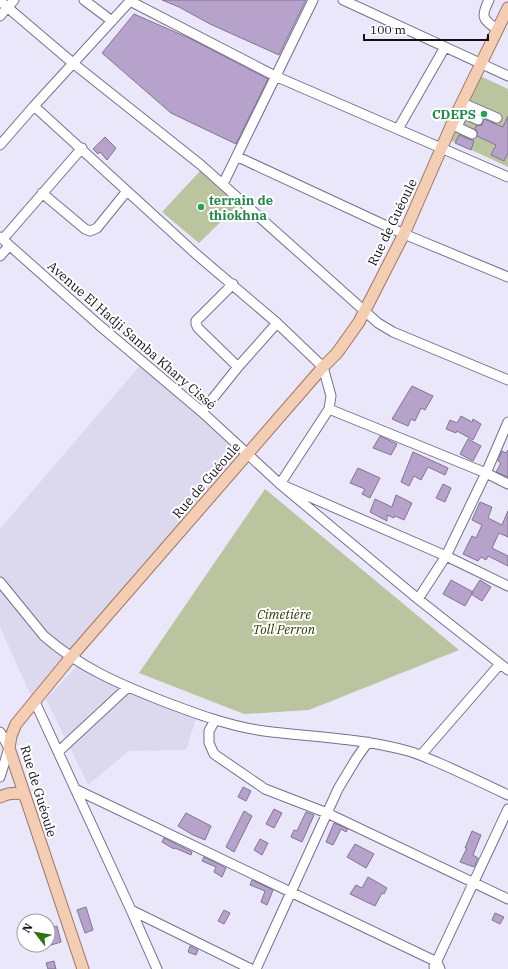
<svg xmlns="http://www.w3.org/2000/svg" width="508" height="969" font-family="'IBM Plex Serif',serif">
  <style>
    .commercial { fill: #dcd9ef }
    .green { fill: #bac5a0 }
    .building { fill: #b6a2cb; stroke: #827590 }
    .lines { fill: none; stroke-linecap: round; stroke-linejoin: round }
    .minor-casing { stroke: #76708c; stroke-width: 11 }
    .major-casing { stroke: #a0755f; stroke-width: 13 }
    .minor { stroke: #fff; stroke-width: 9 }
    .major { stroke: #f4cdb5; stroke-width: 11 }
    .leisure-dot { fill: #2e9e5b; stroke: #fff; stroke-width: 1.5 }
    .labels { text-anchor: middle; stroke-width: 4; stroke-linejoin: round; paint-order: stroke }
    .leisure-label { font-size: 13px; font-weight: bold; fill: #27864d; stroke: #fff; text-anchor: end }
    .street-label { font-size: 13px; fill: #13101a; stroke: #fff }
    .park-label { font-size: 13px; font-style: italic; fill: #2e3904; stroke: #fff }
  </style>
  <rect width="100%" height="100%" fill="#ebe7fa"/>
  <path class="commercial" d="M143 362 248 451 31 696 0 627V529Z
    M78 665 107 682 133 694 196 719 186 750 129 751 88 785 46 699Z"/>
  <path class="green" d="M478 75 508 89V167L448 139Z
    M201 170 240 203 199 243 162 212Z
    M265 489 459 650 309 710 244 714 139 673Z"/>
  <path class="building" d="M162 0H306L279 55 210 24 179 7Z
    M134 14 191 39 268 79 236 144 171 113 102 53Z
    M508 116V153L504 161 491 155 496 145 477 136V131L475 129 476 126 482 125 484 119 503 127Z
    M459 135 474 141 471 150 455 143Z
    M105 137 116 148 107 160 100 152 98 154 93 149Z
    M412 386 433 396 425 410 421 408 415 421 411 419 408 426 392 419Z
    M461 416 472 422 473 419 481 424 473 440 457 431 456 433 446 429 450 420 457 423Z
    M380 436 397 444 391 455 373 448Z
    M468 439 481 446 473 461 460 454Z
    M508 450V477L496 472 501 463 498 461 502 451 506 453Z
    M413 452 448 468 445 475 428 467 421 480 414 476 409 486 401 482Z
    M358 468 380 478 370 498 362 494 365 489 350 483Z
    M443 484 451 488 445 502 436 498Z
    M396 495 412 503 404 520 395 516 394 518 387 515V521L370 512 375 499 392 507Z
    M480 502 492 507 488 518 502 525 508 511V537L499 533 492 548 508 556V566L488 556 486 560 481 557 478 561 463 554 472 536 476 538 482 525 472 520Z
    M451 580 473 592 465 606 443 594Z
    M480 580 491 587 482 601 471 594Z
    M243 787 251 791 246 801 238 797Z
    M274 809 282 813 274 828 266 824Z
    M244 811 252 816 234 852 226 847Z
    M306 812 314 815 302 842 291 837 294 830 297 831Z
    M186 813 211 826 205 840 193 835 178 826Z
    M334 823 348 829 346 832 341 829 333 845 326 842Z
    M472 831 481 835 473 855 478 858 474 867 460 862 467 848H465Z
    M164 838 192 852 191 855 175 848 174 849 162 842Z
    M260 839 268 843 262 855 254 850Z
    M355 844 374 854 366 868 347 857Z
    M204 857 226 868 222 877 214 872 216 867 202 861Z
    M368 877 387 888 384 894 382 893 375 906 350 894 356 885 362 888Z
    M252 880 273 890 267 905 261 902 265 891 250 885Z
    M86 907 93 930 85 933 77 910Z
    M224 910 230 913 224 924 218 921Z
    M495 913 504 917 500 924 492 920Z
    M57 926 61 942 51 945 48 928Z
    M190 946 198 950 196 955 188 952Z
    M54 961 56 969H48L46 963Z"/>
  <g class="lines">
    <g class="minor-casing">
      <path id="minor" d="M84 0 112 21
        M343 0 508 76
        M489 0C480 18 483 19 498 30
        M0 1 74 64 201 165 378 323 393 332 508 380
        M130 1 275 76 508 177
        M0 16 14 0
        M34 106 196 254 277 323 323 367 331 396 329 409 280 484 446 556 508 586
        M463 113 478 120
        M398 129 445 47
        M472 134 457 127 467 105 497 118
        M0 145 34 106 131 0
        M238 157 404 234 508 277
        M223 184 313 0
        M42 193 85 229 90 231 97 228 127 191
        M0 237 99 325 202 412 280 484 418 599 508 670
        M3 239 82 148
        M0 256 9 246
        M233 284 196 321V324L198 328 238 367
        M329 409 486 473 508 484
        M202 412 238 367 277 323
        M0 582 44 636C80 667 117 683 160 700 194 713 228 726 264 731 312 737 361 738 408 751 419 754 429 759 439 763 462 773 485 784 508 795
        M418 599 446 556 486 473 508 422
        M35 702 131 910 157 969
        M215 720 209 731V743L214 754 265 789 327 813 508 899
        M0 732 9 748 0 777
        M58 752 128 687
        M421 755 500 664
        M75 789 437 962 440 969
        M131 910 251 969
        M434 967 508 809
        M256 969 338 789 356 759 368 742"/>
    </g>
    <g class="major-casing">
      <path id="major" d="M0 797C8 793 16 792 24 795
        M83 969 9 748 11 736 16 724 71 657 323 367 337 353 359 322 404 234 455 117 508 8"/>
    </g>
    <use href="#minor" class="minor"/>
    <use href="#major" class="major"/>
  </g>
  <g class="leisure-dot">
    <circle cx="484" cy="114" r="4"/>
    <circle cx="201" cy="207" r="4"/>
  </g>
  <g class="labels">
    <g class="leisure-label">
      <text x="476" y="119">CDEPS</text>
      <text x="209" y="205" text-anchor="start">terrain de<tspan x="209" dy="15">thiokhna</tspan></text>
    </g>
    <g class="street-label">
      <text transform="translate(392 222) rotate(-64)" y="5">Rue de Guéoule</text>
      <text transform="translate(132 335) rotate(41)" y="5">Avenue El Hadji Samba Khary Cissé</text>
      <text transform="translate(206 480) rotate(-49)" y="5">Rue de Guéoule</text>
      <text transform="translate(39 791) rotate(73)" y="5">Rue de Guéoule</text>
    </g>
    <g class="park-label">
      <text x="284" y="619">Cimetière<tspan x="284" dy="15">Toll Perron</tspan></text>
    </g>
  </g>
  <g transform="translate(36 933) rotate(301)"><circle r="19" fill="#ffffff" stroke="#a19fa3"/>
  <path d="M0-3L7 15L0 10L-7 15Z" fill="#2f7413"/>
  <text y="-6" font-size="11" font-weight="bold" text-anchor="middle" fill="#13101a">N</text>
  </g>
  <path d="M364 34v6h124v-6" fill="none" stroke="#13101a" stroke-width="2"/>
  <text x="370" y="34" font-size="12" fill="#13101a" stroke="#ffffff" stroke-width="3" paint-order="stroke">100 m</text>
</svg>
